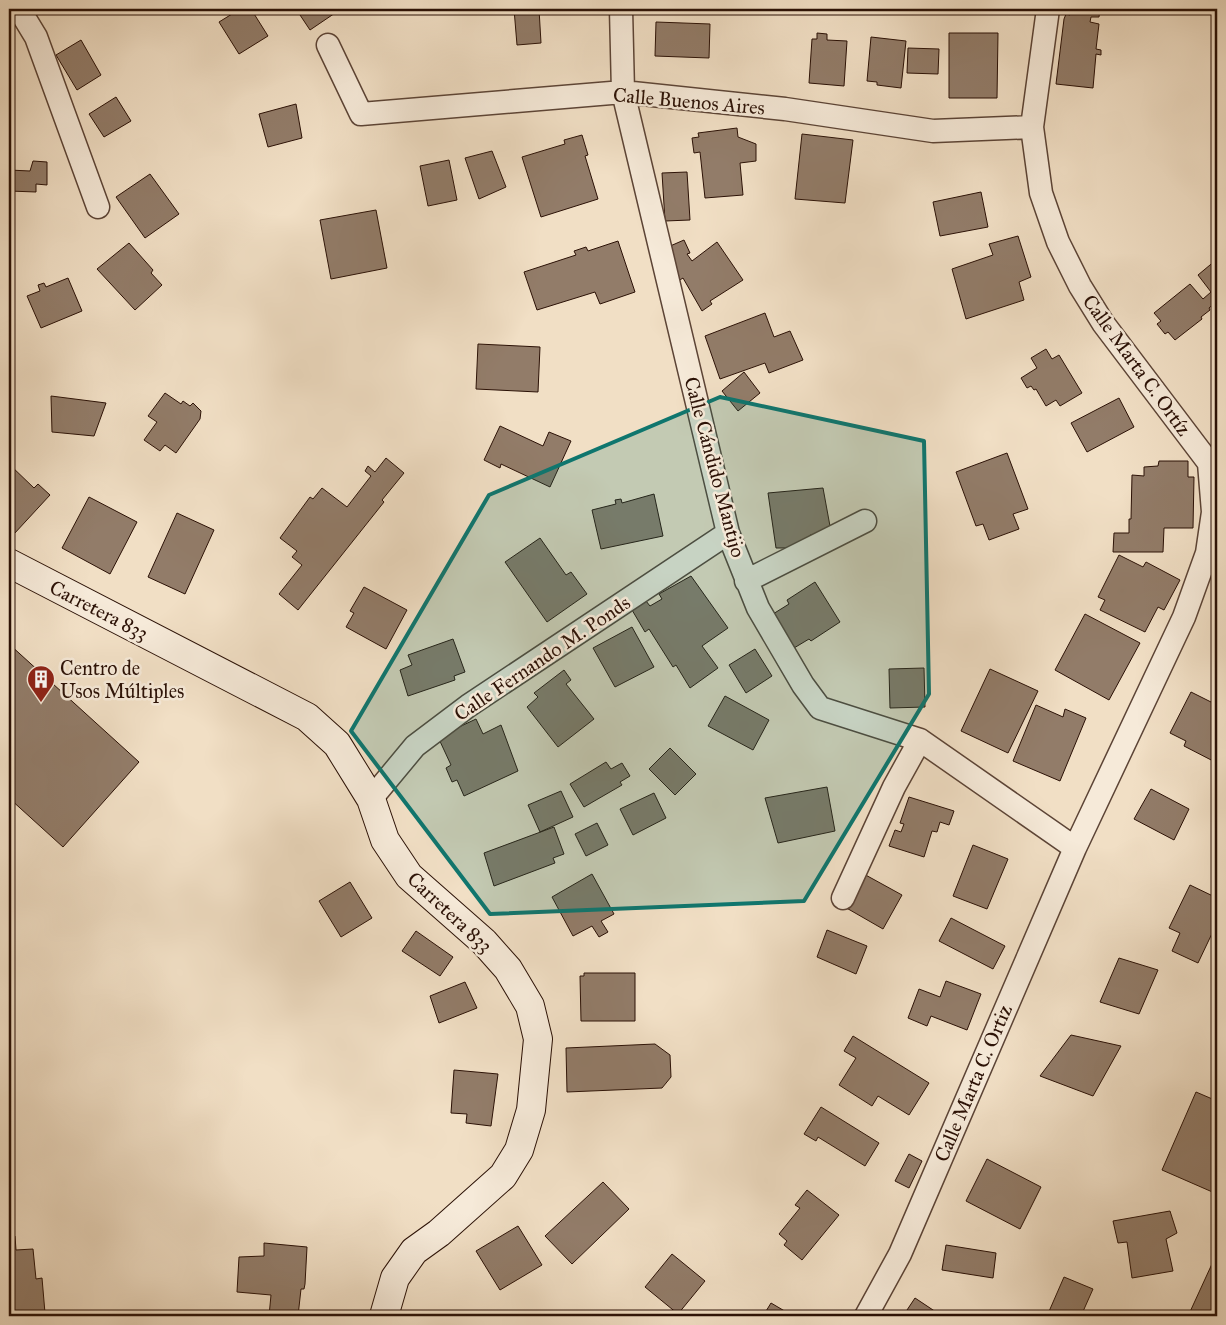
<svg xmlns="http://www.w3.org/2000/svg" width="1226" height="1325" font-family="'IM FELL Great Primer',serif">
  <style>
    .building { fill: #927c69; stroke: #2b1106 }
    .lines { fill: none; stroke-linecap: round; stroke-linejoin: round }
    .street-casing { stroke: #5c4436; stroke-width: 25 }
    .secondary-casing { stroke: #2b1106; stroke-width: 30 }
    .street { stroke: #f6ead9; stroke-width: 22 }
    .secondary { stroke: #f6ead9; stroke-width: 28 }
    .marked { fill: #0f766e; fill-opacity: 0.2; stroke: #0f766e; stroke-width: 4; stroke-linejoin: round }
    .labels { text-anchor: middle; stroke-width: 5; stroke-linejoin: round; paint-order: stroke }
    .street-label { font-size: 20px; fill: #2b1106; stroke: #f6ead9 }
    .poi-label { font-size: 20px; fill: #2b1106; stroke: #f6ead9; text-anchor: start }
  </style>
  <rect width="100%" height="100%" fill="#f1dfc5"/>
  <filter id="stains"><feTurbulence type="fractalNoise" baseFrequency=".004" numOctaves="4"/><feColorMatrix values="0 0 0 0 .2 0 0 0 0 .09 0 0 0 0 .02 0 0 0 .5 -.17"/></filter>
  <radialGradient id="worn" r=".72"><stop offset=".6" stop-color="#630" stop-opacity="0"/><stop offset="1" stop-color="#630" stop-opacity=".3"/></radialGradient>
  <path class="building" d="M229 9H251L268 36 239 54 219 22 232 14Z
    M296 9H341L310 30Z
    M514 9H539L541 43 517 45Z
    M1070 9H1100L1099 17H1091L1090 22 1099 24 1096 49 1101 50V55L1096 54 1093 88 1056 84 1064 19 1066 14 1070 15Z
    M656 22 710 24 709 58 655 56Z
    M817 33 827 34V40L847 41 844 86 809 83 812 39H817Z
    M949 33H998L997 98H949Z
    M871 37 906 41 901 88 877 85V82L867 81Z
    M81 40 101 75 77 90 56 55Z
    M908 48 939 49 938 74 907 73Z
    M116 97 131 121 104 137 89 114Z
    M296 104 302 138 268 147 259 114Z
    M737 128 738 137 756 144V161L740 163 743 195 705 198 700 152 694 153 692 138 699 137 698 133Z
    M802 134 853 140 845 203 795 199Z
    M582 135 588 155 585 156 598 199 541 217 522 157 565 144 564 140Z
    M492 151 506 187 479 199 465 158Z
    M449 160 457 200 428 206 420 166Z
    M33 161 47 162V185L36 184V192L9 191V170L30 171Z
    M687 172 690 220 665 221 662 173Z
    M150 174 179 214 145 238 116 197Z
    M981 192 988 227 940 236 933 202Z
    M376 210 387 268 331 279 320 220Z
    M1018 236 1031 277 1019 282 1024 300 966 319 952 269 993 255 989 244Z
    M684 240 690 253 687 254 692 261 717 242 743 280 710 301 712 304 702 311 683 278 675 283 661 250Z
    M618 241 635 292 600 304 595 292 537 310 524 272 576 255 574 251 586 247 588 251Z
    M129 243 153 270 151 273 162 285 135 310 97 269Z
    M1216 260 1217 301 1209 308 1210 310 1201 317 1202 319 1175 340 1168 332 1165 334 1157 324 1161 321 1154 313 1190 284 1203 299 1211 292 1198 275Z
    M68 278 82 311 41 328 27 296 40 291 38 285 44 283 46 287Z
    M765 313 774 337 790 331 803 360 769 373 765 363 720 379 705 336Z
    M478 344 540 347 538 392 476 389Z
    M1046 349 1052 359 1059 355 1082 393 1060 406 1056 400 1046 406 1036 389 1034 390 1031 386 1027 388 1021 378 1037 368 1031 358Z
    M744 372 760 393 738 411 722 391Z
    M165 393 181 404 183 401 190 406 193 403 201 411 200 419 176 453 165 445 160 451 144 440 157 422 148 416Z
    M51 396 106 403 94 436 52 432Z
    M1119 398 1134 427 1087 452 1071 423Z
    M500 426 543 446 549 432 571 441 550 487 501 464 500 468 484 460Z
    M1007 453 1028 509 1013 514 1019 529 989 540 983 524 976 526 956 472Z
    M386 458 404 473 382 500 384 502 298 610 279 594 302 565 292 557 297 551 280 538 310 497 313 499 322 488 347 507 371 476 365 471 368 466 375 472Z
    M1159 461H1188V477H1194L1193 528H1164L1163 552H1113L1114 533H1129V519H1131L1132 475 1144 476V467L1158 466Z
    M9 464 34 488 38 484 50 495 14 534 9 529Z
    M823 488 832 537 810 535 808 548H776L768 493Z
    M654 494 663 536 601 549 592 510 616 504 615 500 621 499 622 503Z
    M89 497 137 522 110 574 62 548Z
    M177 513 214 530 185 594 148 577Z
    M540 538 566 575 571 572 587 594 547 622 505 562Z
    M1119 555 1143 567 1146 562 1180 580 1164 610 1158 607 1145 632 1100 610 1105 600 1098 597Z
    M691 576 728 628 702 646 718 668 690 688 676 665 673 667 649 629 645 632 632 610 646 601 650 606 662 599 659 594Z
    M815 582 840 622 811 641 809 639 794 648 773 614 789 604 787 600Z
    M364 587 407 610 386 649 346 627 354 613 350 611Z
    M1085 614 1140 643 1109 700 1055 670Z
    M632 627 654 667 615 687 593 648Z
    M453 639 465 672 454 676 455 680 408 696 400 670 412 665 408 655Z
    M9 644 139 762 63 847 9 798Z
    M755 649 772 676 746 693 729 665Z
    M924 668 925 707 890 708 889 669Z
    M990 669 1038 691 1008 753 961 731Z
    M564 670 571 680 566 684 594 719 558 747 527 707 538 697 534 693Z
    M1191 692 1217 705V763L1184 746 1186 741 1170 733Z
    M725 696 769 720 753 750 708 726Z
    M1036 705 1063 717 1065 709 1086 718 1060 781 1013 761Z
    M476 719 483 734 501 725 518 771 464 796 457 780 452 782 446 768 451 765 438 737Z
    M670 748 696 774 675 795 649 769Z
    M606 762 611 769 622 763 630 776 620 782 622 785 584 807 570 784Z
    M827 787 835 831 778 843 765 798Z
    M1151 789 1189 809 1174 840 1134 819Z
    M561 791 573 817 540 832 528 805Z
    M654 793 666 818 633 835 620 809Z
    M909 797 954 811 949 825 940 822 937 832 932 831 924 857 889 846 895 830 901 832 904 824 900 823Z
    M597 823 608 845 586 856 575 834Z
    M554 827 564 854 553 858 555 863 494 886 484 853Z
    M973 845 1008 859 987 909 953 896Z
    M862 873 902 895 883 929 843 906Z
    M592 874 614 914 601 921 608 932 599 937 592 926 573 936 552 897Z
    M350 882 372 918 341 937 319 901Z
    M1190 885 1217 898V923L1198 963 1172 951 1180 933 1169 928Z
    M951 918 1005 946 993 969 939 941Z
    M827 930 867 946 856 974 817 957Z
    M416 931 453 957 440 976 402 951Z
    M1119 958 1158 970 1139 1014 1100 1002Z
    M584 973H635V1021H581L580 976H584Z
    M946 981 981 994 967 1030 931 1016 927 1026 908 1018 919 989 940 997Z
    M465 982 477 1008 439 1023 430 996Z
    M1071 1035 1121 1046 1093 1096 1040 1076Z
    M853 1036 929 1083 909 1115 878 1096 872 1106 839 1085 856 1058 844 1051Z
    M655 1044 670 1055 671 1077 662 1088 567 1092 566 1048Z
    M454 1070 498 1074 491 1126 466 1123 467 1114 451 1113Z
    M1196 1092 1217 1101V1194L1162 1170Z
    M821 1107 879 1143 865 1166 818 1137 816 1141 804 1134Z
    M909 1154 922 1161 909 1188 895 1181Z
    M987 1159 1041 1187 1020 1229 966 1201Z
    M603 1182 629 1209 572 1264 545 1236Z
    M807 1190 839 1215 802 1260 784 1245 787 1241 779 1234 800 1208 795 1205Z
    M1170 1211 1177 1233 1166 1239 1173 1271 1132 1278 1127 1242 1118 1243 1113 1221Z
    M518 1226 542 1265 500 1290 476 1251Z
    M15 1236 16 1250 33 1249 36 1279 42 1278 45 1313 13 1315V1312L9 1313V1237Z
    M264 1243 307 1247 305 1284 304 1289H301L298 1316H269L271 1295 237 1292 239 1257 264 1256Z
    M946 1245 996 1253 993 1278 942 1270Z
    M1217 1253V1316H1195L1189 1314Z
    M672 1254 705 1281 678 1314 645 1287Z
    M1064 1277 1093 1289 1081 1316H1047Z
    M915 1298 942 1316H903Z
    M771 1303 788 1313 794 1316H763Z"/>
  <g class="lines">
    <g class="street-casing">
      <path id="street" d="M19 9 36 37 98 207
        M621 9 623 92 728 533 758 608 803 685 820 708 920 740 1075 848
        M328 45 361 114 623 92 785 109 933 131 1032 127
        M746 581 865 521
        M371 799 415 746 468 706 728 533
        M843 898 894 787 920 740
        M866 1316 900 1254 1075 848 1184 617 1207 553 1213 512 1209 463 1103 323 1080 286 1058 242 1041 193 1032 127 1048 9"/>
    </g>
    <g class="secondary-casing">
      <path id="secondary" d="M9 563 307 717 337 744 371 799 385 840 409 876 484 942 508 969 530 1006 538 1039 531 1110 519 1150 503 1176 439 1233 414 1251 395 1278 384 1316"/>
    </g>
    <use href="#street" class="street"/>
    <use href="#secondary" class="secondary"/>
  </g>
  <path class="marked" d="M720 397 924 441 929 694 804 901 490 914 351 731 489 495Z"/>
  <defs>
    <g id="building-pin" transform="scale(1.4375)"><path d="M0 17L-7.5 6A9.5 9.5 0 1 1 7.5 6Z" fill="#8f2418" stroke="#f6ead9"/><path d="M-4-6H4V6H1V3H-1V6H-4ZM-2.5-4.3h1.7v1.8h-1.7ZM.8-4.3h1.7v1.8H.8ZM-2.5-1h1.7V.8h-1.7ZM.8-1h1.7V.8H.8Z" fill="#fff"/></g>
  </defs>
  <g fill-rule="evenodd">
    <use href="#building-pin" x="41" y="679"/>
  </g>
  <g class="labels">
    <g class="street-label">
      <text transform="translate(689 101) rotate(5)" y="7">Calle Buenos Aires</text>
      <text transform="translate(1137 365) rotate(54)" y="7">Calle Marta C. Ortíz</text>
      <text transform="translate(715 467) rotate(75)" y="7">Calle Cándido Mantijo</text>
      <text transform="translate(99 610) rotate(27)" y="7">Carretera 833</text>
      <text transform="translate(542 658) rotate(-34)" y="7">Calle Fernando M. Ponds</text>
      <text transform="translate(450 912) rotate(43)" y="7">Carretera 833</text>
      <text transform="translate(973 1083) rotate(-67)" y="7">Calle Marta C. Ortiz</text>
    </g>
    <g class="poi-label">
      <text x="60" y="675">Centro de<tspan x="60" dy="23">Usos Múltiples</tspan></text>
    </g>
  </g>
  <rect width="1226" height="1325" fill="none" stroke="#f1dfc5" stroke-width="30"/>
  <rect x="10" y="10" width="1206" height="1305" fill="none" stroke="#2b1106" stroke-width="2.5"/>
  <rect x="15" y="15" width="1196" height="1295" fill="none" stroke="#2b1106"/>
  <rect width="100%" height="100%" filter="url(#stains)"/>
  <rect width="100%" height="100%" fill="url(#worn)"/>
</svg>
